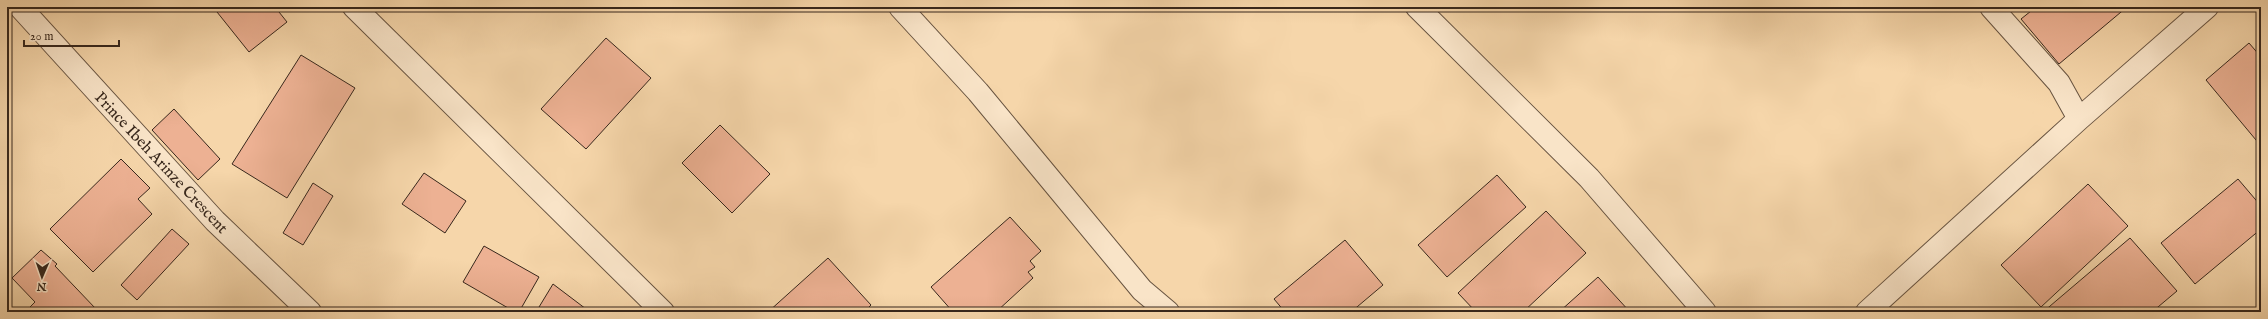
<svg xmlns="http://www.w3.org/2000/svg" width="2268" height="319" font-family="'IM FELL English',serif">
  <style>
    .building { fill: #edb193; stroke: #37271c }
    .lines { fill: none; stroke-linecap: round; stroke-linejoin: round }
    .minor-casing { stroke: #675340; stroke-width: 24 }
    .minor { stroke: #f9e4c8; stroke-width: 22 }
    .labels { text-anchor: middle; stroke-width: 3; stroke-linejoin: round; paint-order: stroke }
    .street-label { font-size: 16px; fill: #37271c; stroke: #f9e4c8 }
  </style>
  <rect width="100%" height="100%" fill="#f6d6aa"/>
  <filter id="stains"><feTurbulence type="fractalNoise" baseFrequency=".005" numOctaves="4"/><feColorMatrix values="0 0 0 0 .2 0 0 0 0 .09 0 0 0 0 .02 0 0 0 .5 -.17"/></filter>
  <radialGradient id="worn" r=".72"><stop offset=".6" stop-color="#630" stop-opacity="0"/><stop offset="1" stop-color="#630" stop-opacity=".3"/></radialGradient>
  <path class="building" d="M213 7H275L287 22 249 52Z
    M2036 7H2127L2059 64 2021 19Z
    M606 38 651 78 586 149 541 109Z
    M2249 43 2261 57V146L2206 80Z
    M301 55 355 88 287 198 232 164Z
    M174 109 220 159 198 180 152 130Z
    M720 125 770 174 732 213 682 163Z
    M121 159 150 188 138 199 152 214 93 272 50 229Z
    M424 173 466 201 445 233 402 204Z
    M1497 175 1526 207 1447 277 1418 245Z
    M2238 179 2261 206V229L2195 284 2161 243Z
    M313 183 333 196 303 245 283 233Z
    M2088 184 2128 226 2041 307 2001 265Z
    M1546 211 1586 253 1523 312H1476L1458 293Z
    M1010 217 1041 251 1030 261 1035 267 1028 272 1033 278 996 312H953L931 287Z
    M172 229 189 244 137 300 121 285Z
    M2130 238 2177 291 2152 312H2043Z
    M1345 240 1383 285 1351 312H1285L1274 299Z
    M484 246 539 277 519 312H515L463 282Z
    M41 250 57 264 55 266 96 309 93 312H25L35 302 12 278Z
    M828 258 871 305 864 312H768Z
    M1598 277 1630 312H1559Z
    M553 284 590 312H536Z"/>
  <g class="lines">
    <g class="minor-casing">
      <path id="minor" d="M20 7 215 221 310 312
        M354 7 663 312
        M900 7 978 92 1142 290 1168 312
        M1417 7 1589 178 1705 312
        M1991 7 2059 83 2079 119
        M1867 312 2079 119 2207 7"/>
    </g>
    <use href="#minor" class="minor"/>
  </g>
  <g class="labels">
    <g class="street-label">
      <text transform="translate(162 162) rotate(47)" y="6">Prince Ibeh Arinze Crescent</text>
    </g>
  </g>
  <rect width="2268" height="319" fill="none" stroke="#f6d6aa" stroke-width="24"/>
  <rect x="8" y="8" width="2252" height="303" fill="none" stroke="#37271c" stroke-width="2"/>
  <rect x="12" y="12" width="2244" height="295" fill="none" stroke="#37271c"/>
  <g transform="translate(42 277) rotate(182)" stroke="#f9e4c8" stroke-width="3" paint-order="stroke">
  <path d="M0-3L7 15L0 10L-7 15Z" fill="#37271c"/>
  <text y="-6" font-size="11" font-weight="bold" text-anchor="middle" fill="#37271c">N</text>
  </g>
  <path d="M24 40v6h95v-6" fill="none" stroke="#37271c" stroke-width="2"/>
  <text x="30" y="40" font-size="12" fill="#37271c" stroke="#f9e4c8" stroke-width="3" paint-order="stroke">20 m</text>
  <rect width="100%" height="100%" filter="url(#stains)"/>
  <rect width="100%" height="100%" fill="url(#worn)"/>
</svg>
